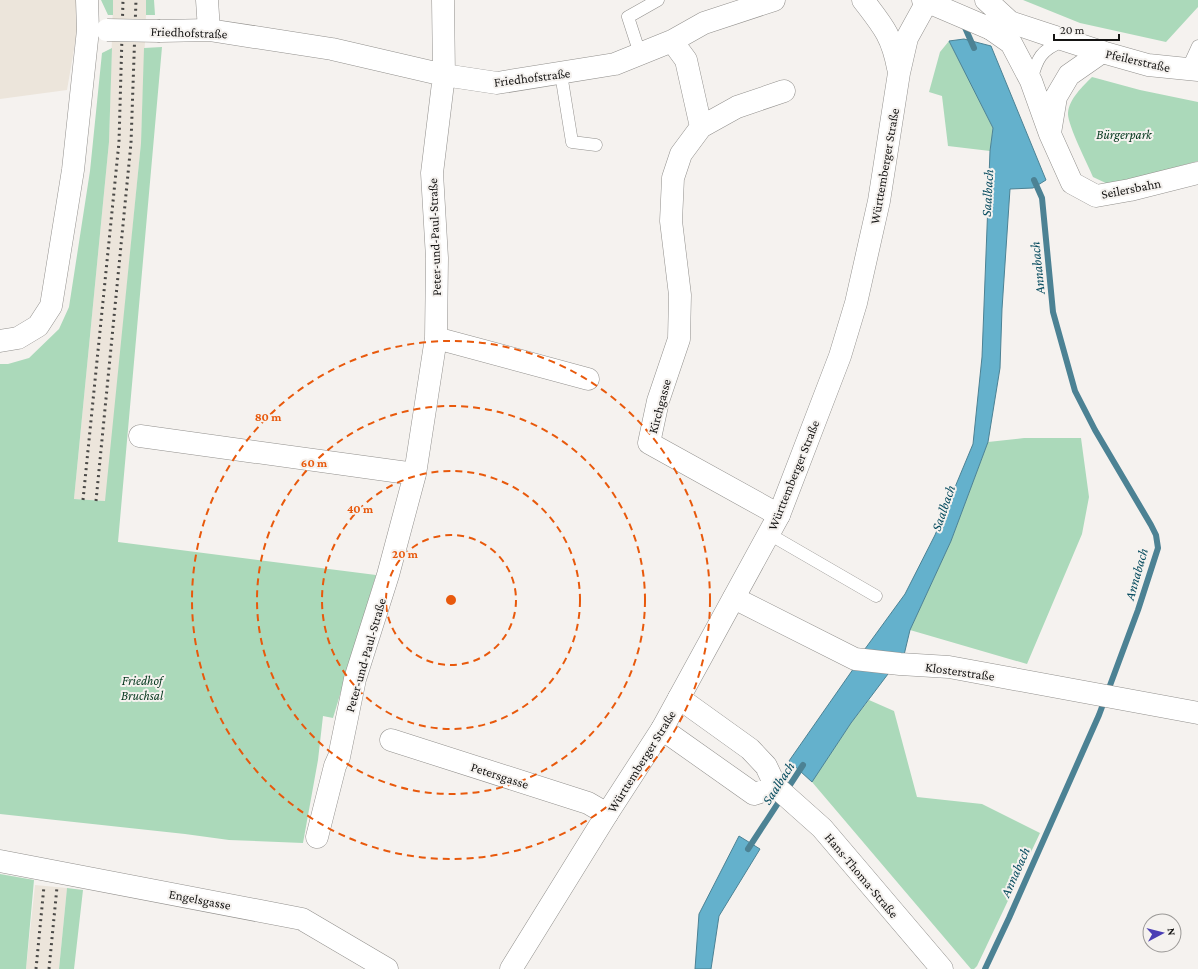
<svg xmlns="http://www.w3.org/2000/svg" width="1198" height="969" font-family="'Crimson Pro',serif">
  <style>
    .built { fill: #ece5db }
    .green { fill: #abd9ba }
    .water { fill: #64b1cc; stroke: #4c8294 }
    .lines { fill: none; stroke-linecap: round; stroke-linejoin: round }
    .stream { stroke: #4c8294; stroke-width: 6 }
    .service-casing { stroke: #92908d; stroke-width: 13 }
    .minor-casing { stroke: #92908d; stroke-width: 23 }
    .secondary-casing { stroke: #92908d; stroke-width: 23 }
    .service { stroke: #fff; stroke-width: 12 }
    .minor { stroke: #fff; stroke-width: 22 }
    .secondary { stroke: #fff; stroke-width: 22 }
    .rail { stroke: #4a4947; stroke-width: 3; stroke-dasharray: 2 4; stroke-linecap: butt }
    .minor-bridge-casing { stroke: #92908d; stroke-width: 23; stroke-linecap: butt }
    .minor-bridge { stroke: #fff; stroke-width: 22 }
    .ring { fill: none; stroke: #e8590c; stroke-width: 2; stroke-dasharray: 7 5 }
    .labels { text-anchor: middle; stroke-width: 4; stroke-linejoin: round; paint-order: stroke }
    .street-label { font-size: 13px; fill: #151413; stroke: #f5f2ef }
    .park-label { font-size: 13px; font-style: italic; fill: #03361c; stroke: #f5f2ef }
    .water-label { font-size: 14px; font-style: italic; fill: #074c5f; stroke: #f5f2ef }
    .centre { fill: #e8590c; stroke: #f5f2ef; stroke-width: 2 }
    .ring-label { font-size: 12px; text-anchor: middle; font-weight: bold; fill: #e8590c; stroke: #f5f2ef; stroke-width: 4; stroke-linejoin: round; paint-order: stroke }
  </style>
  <rect width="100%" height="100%" fill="#f5f2ef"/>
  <path class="built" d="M0 0H78V26L67 90 0 99Z
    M113 0H146V15L141 143 106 501 74 499 109 142Z
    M35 885 67 888 59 969H26Z"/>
  <path class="green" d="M101 0H113V15H108Z
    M146 0H154L155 15H146Z
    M1023 0H1198V7L1166 42 1080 23Z
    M949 41 993 128 990 151 948 146 942 96 929 92 940 52Z
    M162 47 118 542 376 575 333 718 323 716 318 760 303 843 229 840 185 834 0 814V364H8L29 358 59 329 69 307 90 171 102 53 112 48 109 142 74 499 105 501 141 143 144 48Z
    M1092 77 1140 90 1198 102V161L1110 185 1093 177C1088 165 1067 124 1068 113 1069 99 1083 86 1092 77Z
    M1024 438H1081L1089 497 1082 534 1027 664 910 630 951 541 988 442Z
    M869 700 894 711 917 797 982 804 1040 833 977 966 974 969H971L812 782 851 723Z
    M0 874 34 880 26 969H0Z
    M67 888 83 890 74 969H59Z"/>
  <path class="water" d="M964 39 991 46 1046 180 1033 188 1010 189 1002 309 1000 368 988 442 951 541 910 630 904 655 862 653 905 594 935 535 973 444 982 357 990 151 993 128 949 41Z
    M856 665 891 670 851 723 812 782 789 761Z
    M739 836 760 849 719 916 711 969H695L699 914Z"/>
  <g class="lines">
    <path class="stream" d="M963 23 974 48
      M748 849 803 765
      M985 969 1009 918 1099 715 1138 610 1158 548 1156 535 1151 525 1095 430 1075 391 1053 312 1042 198 1034 180"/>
    <g class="service-casing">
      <path id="service" d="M640 54 628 17 658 0
        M1187 70 1198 46
        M561 74 572 142 596 145
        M1031 81C1037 58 1041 50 1063 41
        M769 534 876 596"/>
    </g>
    <g class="minor-casing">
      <path id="minor" d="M207 0 209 30
        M991 29 1011 43 1031 81 1050 134 1072 183 1096 196 1130 190 1198 173
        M160 31 209 30 332 49 444 75 497 83 615 64 672 41 704 23 774 0
        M672 41 686 60 701 127 681 154 673 178 671 221 680 295 679 339 658 401 649 443 779 515
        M701 127 737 107 784 91
        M1050 133 1056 97 1069 75 1102 52
        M436 338 588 379
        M0 341 18 338 38 326 51 306 73 170 88 30 87 0
        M140 436 415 474
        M734 598 855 659 900 664 949 667 1198 713
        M679 698 750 749 766 766 776 787 822 828 942 969
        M662 729 754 794 776 787
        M391 740 588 803 607 814
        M317 837 335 766 339 757 355 679 388 575 415 474 436 338 437 258 432 173 444 75 443 0
        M0 861 302 919 387 969"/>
    </g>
    <g class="secondary-casing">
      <path id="secondary" d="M863 0C883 26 892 36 898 68
        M923 0 991 29 1010 22
        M986 0 1010 22 1046 34 1102 52 1148 65 1198 70
        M511 969 607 814 662 729 779 515 840 356 856 303 879 201 899 73 907 38 928 0"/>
    </g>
    <use href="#service" class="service"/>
    <use href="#minor" class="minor"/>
    <use href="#secondary" class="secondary"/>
    <path class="rail" d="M83 500 119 142 123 0
      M96 501 131 143 136 0
      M36 969 44 886
      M49 969 57 887"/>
    <g class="minor-bridge-casing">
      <path id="minor-bridge" d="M107 30 160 31"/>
    </g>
    <use href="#minor-bridge" class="minor-bridge"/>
  </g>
  <g class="ring">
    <circle cx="451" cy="600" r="65"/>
    <circle cx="451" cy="600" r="129"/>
    <circle cx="451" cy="600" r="194"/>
    <circle cx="451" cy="600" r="259"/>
  </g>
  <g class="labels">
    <g class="street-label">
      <text transform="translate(189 32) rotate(2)" y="5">Friedhofstraße</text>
      <text transform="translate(1138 60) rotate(13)" y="5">Pfeilerstraße</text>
      <text transform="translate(532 77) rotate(-7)" y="5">Friedhofstraße</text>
      <text transform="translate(884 166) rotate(-80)" y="5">Württemberger Straße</text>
      <text transform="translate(1131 188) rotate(-11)" y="5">Seilersbahn</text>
      <text transform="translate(434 237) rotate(-92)" y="5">Peter-und-Paul-Straße</text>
      <text transform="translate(659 406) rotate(-75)" y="5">Kirchgasse</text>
      <text transform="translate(793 475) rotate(-68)" y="5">Württemberger Straße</text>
      <text transform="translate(365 655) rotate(-74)" y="5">Peter-und-Paul-Straße</text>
      <text transform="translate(960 671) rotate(8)" y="5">Klosterstraße</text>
      <text transform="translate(641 761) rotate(-58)" y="5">Württemberger Straße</text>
      <text transform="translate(500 775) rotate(18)" y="5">Petersgasse</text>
      <text transform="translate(862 875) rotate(50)" y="5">Hans-Thoma-Straße</text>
      <text transform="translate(200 899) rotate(11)" y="5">Engelsgasse</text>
    </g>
    <g class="park-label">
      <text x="1124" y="139">Bürgerpark</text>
      <text x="142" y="685">Friedhof<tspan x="142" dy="15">Bruchsal</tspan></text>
    </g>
    <g class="water-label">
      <text transform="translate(987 193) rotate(-87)" y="5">Saalbach</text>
      <text transform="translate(1037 268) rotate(-96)" y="5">Annabach</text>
      <text transform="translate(943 508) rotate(-71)" y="5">Saalbach</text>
      <text transform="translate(1136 574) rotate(-74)" y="5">Annabach</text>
      <text transform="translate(778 783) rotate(-57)" y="5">Saalbach</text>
      <text transform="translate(1015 872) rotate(-66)" y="5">Annabach</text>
    </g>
  </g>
  <circle cx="451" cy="600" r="6" class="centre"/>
  <g class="ring-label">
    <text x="268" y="421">80 m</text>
    <text x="314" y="467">60 m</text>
    <text x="360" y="513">40 m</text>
    <text x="405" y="558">20 m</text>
  </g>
  <g transform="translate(1162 933) rotate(83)"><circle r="19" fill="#f5f2ef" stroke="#9b9997"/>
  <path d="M0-3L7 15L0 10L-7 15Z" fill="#4b3eb5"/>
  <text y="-6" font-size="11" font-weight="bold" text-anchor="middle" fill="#151413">N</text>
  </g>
  <path d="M1054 34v6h65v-6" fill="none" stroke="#151413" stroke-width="2"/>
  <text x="1060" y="34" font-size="12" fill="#151413" stroke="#f5f2ef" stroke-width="3" paint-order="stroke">20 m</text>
</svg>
